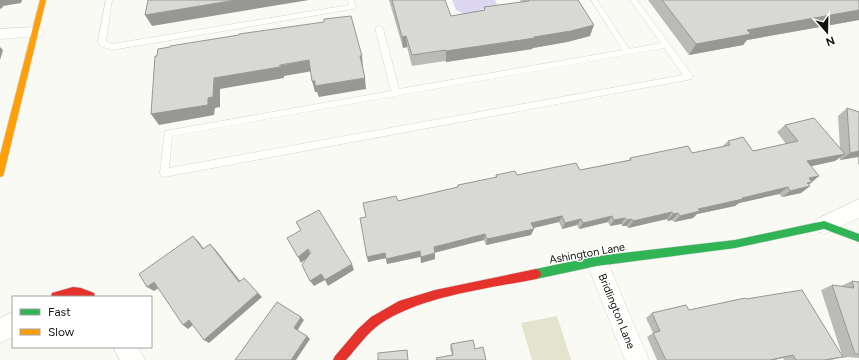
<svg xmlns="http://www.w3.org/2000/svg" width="859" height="360" font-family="Figtree,sans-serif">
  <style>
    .green { fill: #e3e3ce }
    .water { fill: #ddd6f1 }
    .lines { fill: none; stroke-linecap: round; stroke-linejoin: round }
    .lane-casing { stroke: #d7d6d2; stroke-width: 1 }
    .street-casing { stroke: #d7d6d2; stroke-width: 1 }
    .fast-casing { stroke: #d7d6d2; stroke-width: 1 }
    .slow-casing { stroke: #d7d6d2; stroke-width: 1 }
    .jam-casing { stroke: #d7d6d2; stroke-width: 1 }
    .lane { fill: #fefefd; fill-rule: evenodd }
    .street { fill: #fefefd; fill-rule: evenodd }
    .fast { fill: #30b455; fill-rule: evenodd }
    .slow { fill: #ff9f0a; fill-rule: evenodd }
    .jam { fill: #e5322d; fill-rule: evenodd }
    .wall { fill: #babab6 }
    .shaded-wall { fill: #979794 }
    .building { fill: #d8d8d4; stroke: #979794 }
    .labels { text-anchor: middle; stroke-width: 3; stroke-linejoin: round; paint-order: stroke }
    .street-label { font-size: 11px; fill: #13130f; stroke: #fff }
  </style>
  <rect width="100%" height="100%" fill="#fafaf4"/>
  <path class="green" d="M557 316 571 360H532L521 323Z"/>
  <path class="water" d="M452 0H495L498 7 479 10 481 15 464 18 462 13 456 10Z"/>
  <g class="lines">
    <g class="lane-casing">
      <path id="lane" d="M106 0H112L106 41 112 44 349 5 348 0H354L356 7 353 9 112 50 100 46 98 41Z
        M591 0H597L629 49 661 43 630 0H637L692 75 693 77 692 79 164 177 161 176 160 173 165 131 391 91 375 28 379 26 383 28 399 89 623 50ZM664 48 683 75 169 168 172 136Z"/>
    </g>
    <g class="street-casing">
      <path id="street" d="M36 27 41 28 44 32 41 36 0 39V29Z
        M859 199V218L824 234 817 231 814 225 817 219Z
        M597 251 604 254 649 360H625L586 261 590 254Z
        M13 312V337L0 343V318Z
        M113 347H138L145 360H120Z"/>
    </g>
    <g class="fast-casing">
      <path id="fast" d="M824 221 859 234V242L824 229 735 248 597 266 536 279 532 277 531 274 532 271 536 269 597 256 735 240Z"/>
    </g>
    <g class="slow-casing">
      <path id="slow" d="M40 0H46L4 173 3 176 0 177V155Z"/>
    </g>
    <g class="jam-casing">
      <path id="jam" d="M536 269 540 271 541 274 540 277 536 279C486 289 422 296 380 324 367 333 357 348 346 360H333L335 356 358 329 371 317 399 301 435 290Z
        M73 287 81 288 94 293 95 297H51L52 293Z"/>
    </g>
    <use href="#lane" class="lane"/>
    <use href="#street" class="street"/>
    <use href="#fast" class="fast"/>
    <use href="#slow" class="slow"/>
    <use href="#jam" class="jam"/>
  </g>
  <path class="wall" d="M389 0H445L451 16 484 10V7L521 2 520 0H578L590 36 567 42 533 48 532 49 446 62 445 61 412 66 407 47 403 48Z
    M648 0H859V20L747 40 743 45 689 55Z
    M847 108 859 112V165L858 164V157L840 160V157L835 161 811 166 819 176 808 185 810 186 801 193 782 197 779 194 739 203 735 206 697 214 693 218 674 222 672 220 667 221V219L628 228 627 226H622L621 224 610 226 608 222 579 229 577 225 562 229 559 222 533 228 531 235 486 245 484 240 435 252V259L421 263 420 257 387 264 386 258 368 262 366 217 398 201 457 187 458 185 495 178 496 175H517L580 170 629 160 630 158 692 153 722 147 728 141 753 151 786 144 777 132 785 125 840 148 838 116Z
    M852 281 859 282V358L848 357 843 358 821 290 832 285 841 286Z
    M746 299 843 357 831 360H784L783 358 774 360H657L647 337 653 333 646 318 652 313 689 310Z
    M451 344 475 349 486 360H436V358L452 355 450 348Z"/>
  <path class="shaded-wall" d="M0 0H22L21 3 3 6 2 8 0 9Z
    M236 0H309L152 26 145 15Z
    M859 10V20L747 40 743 45 689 55 696 44 747 30Z
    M594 25 590 36 567 42 533 48 532 49 446 62V51L534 37Z
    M406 36 407 47 403 48 402 37Z
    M0 47 3 50 0 60Z
    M360 56H362L363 67H362Z
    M309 60 313 71 284 76V78L220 89V107L215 108 214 115 159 125 151 114 208 98 214 78Z
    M365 78 366 89 319 97 317 92H315L312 81Z
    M859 151V156L858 157 840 160 850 153Z
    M845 154 835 161 798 169 807 161Z
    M819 176 805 188 810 186 801 193 782 197 790 191 809 178Z
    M788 187 779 194 739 203 735 206 697 214 693 218 674 222 680 216 698 209 742 198Z
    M672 212 667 219 628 228 633 221Z
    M678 213 672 220 667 221 673 214Z
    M562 216 559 222 529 229 531 223Z
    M612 216 608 222 579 229 583 223Z
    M625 218 621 224 610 226 614 220Z
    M581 219 577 225 562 229 565 223Z
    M632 219 627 226H622L627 220Z
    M534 229 531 235 486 245 487 239Z
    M485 234 484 240 434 253V247Z
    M193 236 198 241 208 254 203 249Z
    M210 244 215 249 244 286 239 282Z
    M308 249 311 255 301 263 298 257Z
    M420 251V257L387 264 386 259Z
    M385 253 386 258 368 262 367 257Z
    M435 253V259L421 263V257Z
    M352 264 354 270 328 286 325 280 314 286 310 281 321 274Z
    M244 278 262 297 209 343 204 340Z
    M154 282 160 287 154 291 147 287Z
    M301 317 304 320 297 331 294 328Z
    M189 320 194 324 188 329 183 325Z
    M307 336 310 339 296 360H291Z
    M793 355 774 360H770Z"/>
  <path class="building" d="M148 0H236L145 15Z
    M392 0H445L451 16 485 10 484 7 529 1V0H578L594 25 571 31 534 37 535 38 446 51V50L412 55 406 36 402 37Z
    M662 0H859V10L747 30 751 34 696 44Z
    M351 16 362 56H360L365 78 315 86V81H312L309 60 280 65V67L214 78 213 97 208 98V105L151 114 155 56H157L158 49 170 47V46L239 35V34L324 22V19Z
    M847 108 859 112V151L850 153Z
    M814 118 845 154 807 161 819 176 809 178 812 182 807 183 810 186 790 191 788 187 742 198 743 199 698 209 700 211 680 216 678 213 673 214 672 212 633 221 632 219 627 220 625 218 614 220 612 216 583 223 581 219 565 223 562 216 531 223 534 229 487 239 485 234 434 247 435 253 421 257 420 251 386 259 385 253 367 257 360 218 366 217 363 203 396 196 398 201 458 187V185L497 177 496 175 515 171 517 175 576 163 580 170 631 160 630 158 688 146 692 153 730 145 728 141 743 137 753 151 798 141 785 125Z
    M319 210 352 264 325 280 321 274 310 281 302 265 311 252 308 249 298 257 287 238 301 230 296 222Z
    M193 236 203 249 210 244 239 282 244 278 258 293 204 340 189 320 183 325 154 282 147 287 139 274Z
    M852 281 859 282V354H855L832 285 854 288Z
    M802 290 843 357 824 360H796L793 355 770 360H666L653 333 660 331 652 313 686 305 689 310 745 298 746 299Z
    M277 302 301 317 294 328 307 336 291 360H235Z
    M473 340 475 349 483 347 486 360H437L436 358 453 355 451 344Z
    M407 350 408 360H378V353Z"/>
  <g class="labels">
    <g class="street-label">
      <text transform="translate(587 253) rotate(-10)" y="4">Ashington Lane</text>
      <text transform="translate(617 311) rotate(68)" y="4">Bridlington Lane</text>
    </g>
  </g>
  <rect x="12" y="296" width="140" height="52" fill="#ffffff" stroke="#a1a19f"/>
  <rect x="20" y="309" width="20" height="6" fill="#30b455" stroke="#a1a19f"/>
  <text x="48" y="316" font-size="12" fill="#13130f">Fast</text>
  <rect x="20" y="329" width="20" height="6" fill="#ff9f0a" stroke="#a1a19f"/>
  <text x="48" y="336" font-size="12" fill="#13130f">Slow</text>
  <g transform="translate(827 32) rotate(160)" stroke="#ffffff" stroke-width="3" paint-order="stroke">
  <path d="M0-3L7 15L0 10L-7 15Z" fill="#13130f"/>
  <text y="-6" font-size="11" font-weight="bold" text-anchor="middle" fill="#13130f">N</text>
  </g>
</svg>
